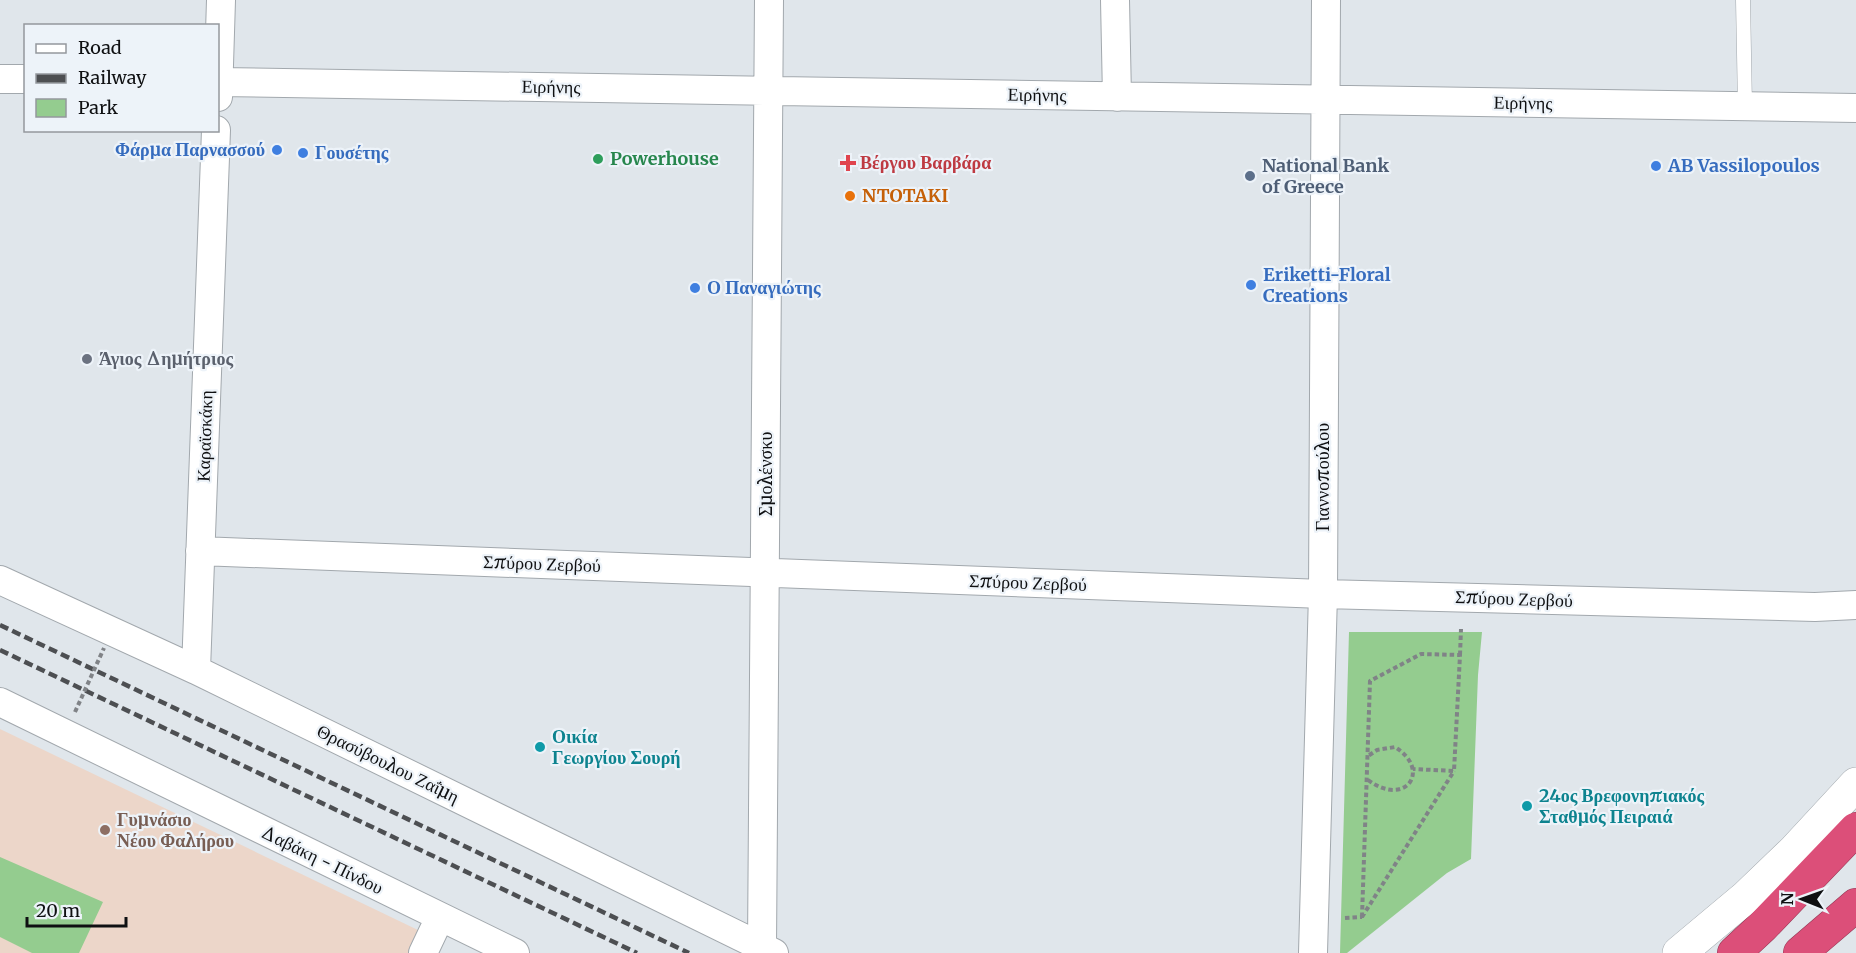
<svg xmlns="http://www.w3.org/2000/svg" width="1856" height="953" font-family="Merriweather,serif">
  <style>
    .education { fill: #ecd6c9 }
    .green { fill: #94cc8f }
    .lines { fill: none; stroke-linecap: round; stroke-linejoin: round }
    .lane-casing { stroke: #a2a8ad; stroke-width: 15 }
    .street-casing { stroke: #a2a8ad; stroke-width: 30 }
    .secondary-casing { stroke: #a2a8ad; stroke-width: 34 }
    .highway-casing { stroke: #943955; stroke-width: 34 }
    .path { stroke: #808387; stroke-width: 4; stroke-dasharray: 4.5 3; stroke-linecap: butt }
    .lane { stroke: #fff; stroke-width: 14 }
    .street { stroke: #fff; stroke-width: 28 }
    .secondary { stroke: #fff; stroke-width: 33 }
    .highway { stroke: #dc4f79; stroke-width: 33 }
    .rail { stroke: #4d4f52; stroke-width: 4.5; stroke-dasharray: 9 4.5; stroke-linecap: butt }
    .path-bridge { stroke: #808387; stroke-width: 4; stroke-dasharray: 4.5 3; stroke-linecap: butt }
    .shop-dot { fill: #3f7fe0; stroke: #edf3f9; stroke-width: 2 }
    .leisure-dot { fill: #2e9e5b; stroke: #edf3f9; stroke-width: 2 }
    .health-dot { fill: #e0444e; stroke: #edf3f9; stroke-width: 2 }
    .service-dot { fill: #5c6f8a; stroke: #edf3f9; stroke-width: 2 }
    .food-dot { fill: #e8710a; stroke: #edf3f9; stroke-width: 2 }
    .worship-dot { fill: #6b7280; stroke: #edf3f9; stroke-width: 2 }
    .culture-dot { fill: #0f9aa8; stroke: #edf3f9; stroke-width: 2 }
    .education-dot { fill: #8d6e63; stroke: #edf3f9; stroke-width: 2 }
    .labels { text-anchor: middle; stroke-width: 4.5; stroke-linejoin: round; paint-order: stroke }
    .street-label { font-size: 18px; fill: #0f1012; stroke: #edf3f9 }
    .shop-label { font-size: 18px; font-weight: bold; fill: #366cbe; stroke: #edf3f9; text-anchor: start }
    .leisure-label { font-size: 18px; font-weight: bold; fill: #27864d; stroke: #edf3f9; text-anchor: start }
    .health-label { font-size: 18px; font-weight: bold; fill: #be3a42; stroke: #edf3f9; text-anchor: start }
    .service-label { font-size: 18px; font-weight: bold; fill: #4e5e75; stroke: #edf3f9; text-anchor: start }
    .food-label { font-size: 18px; font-weight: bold; fill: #c56008; stroke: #edf3f9; text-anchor: start }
    .worship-label { font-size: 18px; font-weight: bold; fill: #5b616d; stroke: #edf3f9; text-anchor: start }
    .culture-label { font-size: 18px; font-weight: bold; fill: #0d838f; stroke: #edf3f9; text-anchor: start }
    .education-label { font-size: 18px; font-weight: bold; fill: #785e54; stroke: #edf3f9; text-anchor: start }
  </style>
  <rect width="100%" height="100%" fill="#e0e6eb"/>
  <path class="education" d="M0 729 420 931 410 953H0Z"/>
  <path class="green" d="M1349 632H1482L1478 675 1471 859 1447 873 1347 953H1340Z
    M0 857 103 902 79 953H32L0 937Z"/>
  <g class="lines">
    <g class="lane-casing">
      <path id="lane" d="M1743 0 1745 106"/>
    </g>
    <g class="street-casing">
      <path id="street" d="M1115 0 1117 97
        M0 79H26
        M218 82 1856 108
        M218 97 221 0
        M200 551 1323 594 1815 607 1856 605
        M0 580 196 670 774 953
        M196 670 216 130
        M0 702 515 953
        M762 947 769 0
        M423 953 440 917
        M1313 953 1323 594 1326 0"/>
    </g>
    <g class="secondary-casing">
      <path id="secondary" d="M1679 953 1746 897 1794 851 1856 784"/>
    </g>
    <g class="highway-casing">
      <path id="highway" d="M1734 953 1763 926 1856 829
        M1800 953 1856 905"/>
    </g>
    <path class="path" d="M1460 655 1461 629
      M1368 780C1406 808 1432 770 1395 747L1377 750 1368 756
      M1362 917 1370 681 1421 654 1460 655 1454 771 1413 769
      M1362 917 1454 771
      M1345 918 1362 917"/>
    <use href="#lane" class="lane"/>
    <use href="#street" class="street"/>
    <use href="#secondary" class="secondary"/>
    <use href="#highway" class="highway"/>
    <path class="rail" d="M0 625 689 953
      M0 650 637 953"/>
    <path class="path-bridge" d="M75 712 104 648"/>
  </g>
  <g class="shop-dot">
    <circle cx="277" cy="150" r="6"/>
    <circle cx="303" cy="153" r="6"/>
    <circle cx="1656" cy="166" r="6"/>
    <circle cx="1251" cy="285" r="6"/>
    <circle cx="695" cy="288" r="6"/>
  </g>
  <circle class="leisure-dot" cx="598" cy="159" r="6"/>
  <path class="health-dot" d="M845 154h6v6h6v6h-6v6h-6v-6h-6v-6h6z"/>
  <circle class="service-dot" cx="1250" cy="176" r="6"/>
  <circle class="food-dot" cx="850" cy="196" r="6"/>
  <circle class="worship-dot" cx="87" cy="359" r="6"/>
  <g class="culture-dot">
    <circle cx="540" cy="747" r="6"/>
    <circle cx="1527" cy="806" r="6"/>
  </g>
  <circle class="education-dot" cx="105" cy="830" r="6"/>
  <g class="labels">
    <g class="street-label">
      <text transform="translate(551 87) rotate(1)" y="6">Ειρήνης</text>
      <text transform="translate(1037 95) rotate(1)" y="6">Ειρήνης</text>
      <text transform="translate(1523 103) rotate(1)" y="6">Ειρήνης</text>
      <text transform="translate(205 436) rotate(-88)" y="6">Καραϊσκάκη</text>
      <text transform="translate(766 474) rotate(-90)" y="6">Σμολένσκυ</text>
      <text transform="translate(1323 477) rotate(-90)" y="6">Γιαννοπούλου</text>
      <text transform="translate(542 564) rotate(2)" y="6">Σπύρου Ζερβού</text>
      <text transform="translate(1028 583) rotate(2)" y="6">Σπύρου Ζερβού</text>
      <text transform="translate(1514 599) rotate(2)" y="6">Σπύρου Ζερβού</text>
      <text transform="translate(388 764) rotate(26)" y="6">Θρασύβουλου Ζαΐμη</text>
      <text transform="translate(322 860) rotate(26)" y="6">Δαβάκη - Πίνδου</text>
    </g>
    <g class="shop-label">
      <text x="265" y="156" text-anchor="end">Φάρμα Παρνασσού</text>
      <text x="315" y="159">Γουσέτης</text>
      <text x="1668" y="172">AB Vassilopoulos</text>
      <text x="1263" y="281">Eriketti-Floral<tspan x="1263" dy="21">Creations</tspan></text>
      <text x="707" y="294">Ο Παναγιώτης</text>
    </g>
    <g class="leisure-label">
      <text x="610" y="165">Powerhouse</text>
    </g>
    <g class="health-label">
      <text x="860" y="169">Βέργου Βαρβάρα</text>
    </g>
    <g class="service-label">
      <text x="1262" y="172">National Bank<tspan x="1262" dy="21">of Greece</tspan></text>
    </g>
    <g class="food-label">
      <text x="862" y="202">NTOTAKI</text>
    </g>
    <g class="worship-label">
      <text x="99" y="365">Άγιος Δημήτριος</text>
    </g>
    <g class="culture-label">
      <text x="552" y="743">Οικία<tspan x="552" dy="21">Γεωργίου Σουρή</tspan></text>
      <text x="1539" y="802">24ος Βρεφονηπιακός<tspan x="1539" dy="21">Σταθμός Πειραιά</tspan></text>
    </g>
    <g class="education-label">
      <text x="117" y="826">Γυμνάσιο<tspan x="117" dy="21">Νέου Φαλήρου</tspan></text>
    </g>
  </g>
  <rect x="24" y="24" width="195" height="108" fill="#edf3f9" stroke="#94989d" stroke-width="1.5"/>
  <rect x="36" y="44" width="30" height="9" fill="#ffffff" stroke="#94989d" stroke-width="1.5"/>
  <text x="78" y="54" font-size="18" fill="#0f1012">Road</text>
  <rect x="36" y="74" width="30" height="9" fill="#4d4f52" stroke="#94989d" stroke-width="1.5"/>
  <text x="78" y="84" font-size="18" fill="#0f1012">Railway</text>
  <rect x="36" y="99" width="30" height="18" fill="#94cc8f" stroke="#94989d" stroke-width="1.5"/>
  <text x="78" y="114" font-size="18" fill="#0f1012">Park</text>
  <g transform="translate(1802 899) rotate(271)" stroke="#edf3f9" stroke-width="4.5" paint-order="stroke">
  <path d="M0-4.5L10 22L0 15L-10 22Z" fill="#0f1012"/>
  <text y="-9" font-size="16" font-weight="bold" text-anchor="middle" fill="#0f1012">N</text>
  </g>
  <path d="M27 917v9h99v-9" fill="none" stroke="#0f1012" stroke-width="3"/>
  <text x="36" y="917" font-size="18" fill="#0f1012" stroke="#edf3f9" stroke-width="4.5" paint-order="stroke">20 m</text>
</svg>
